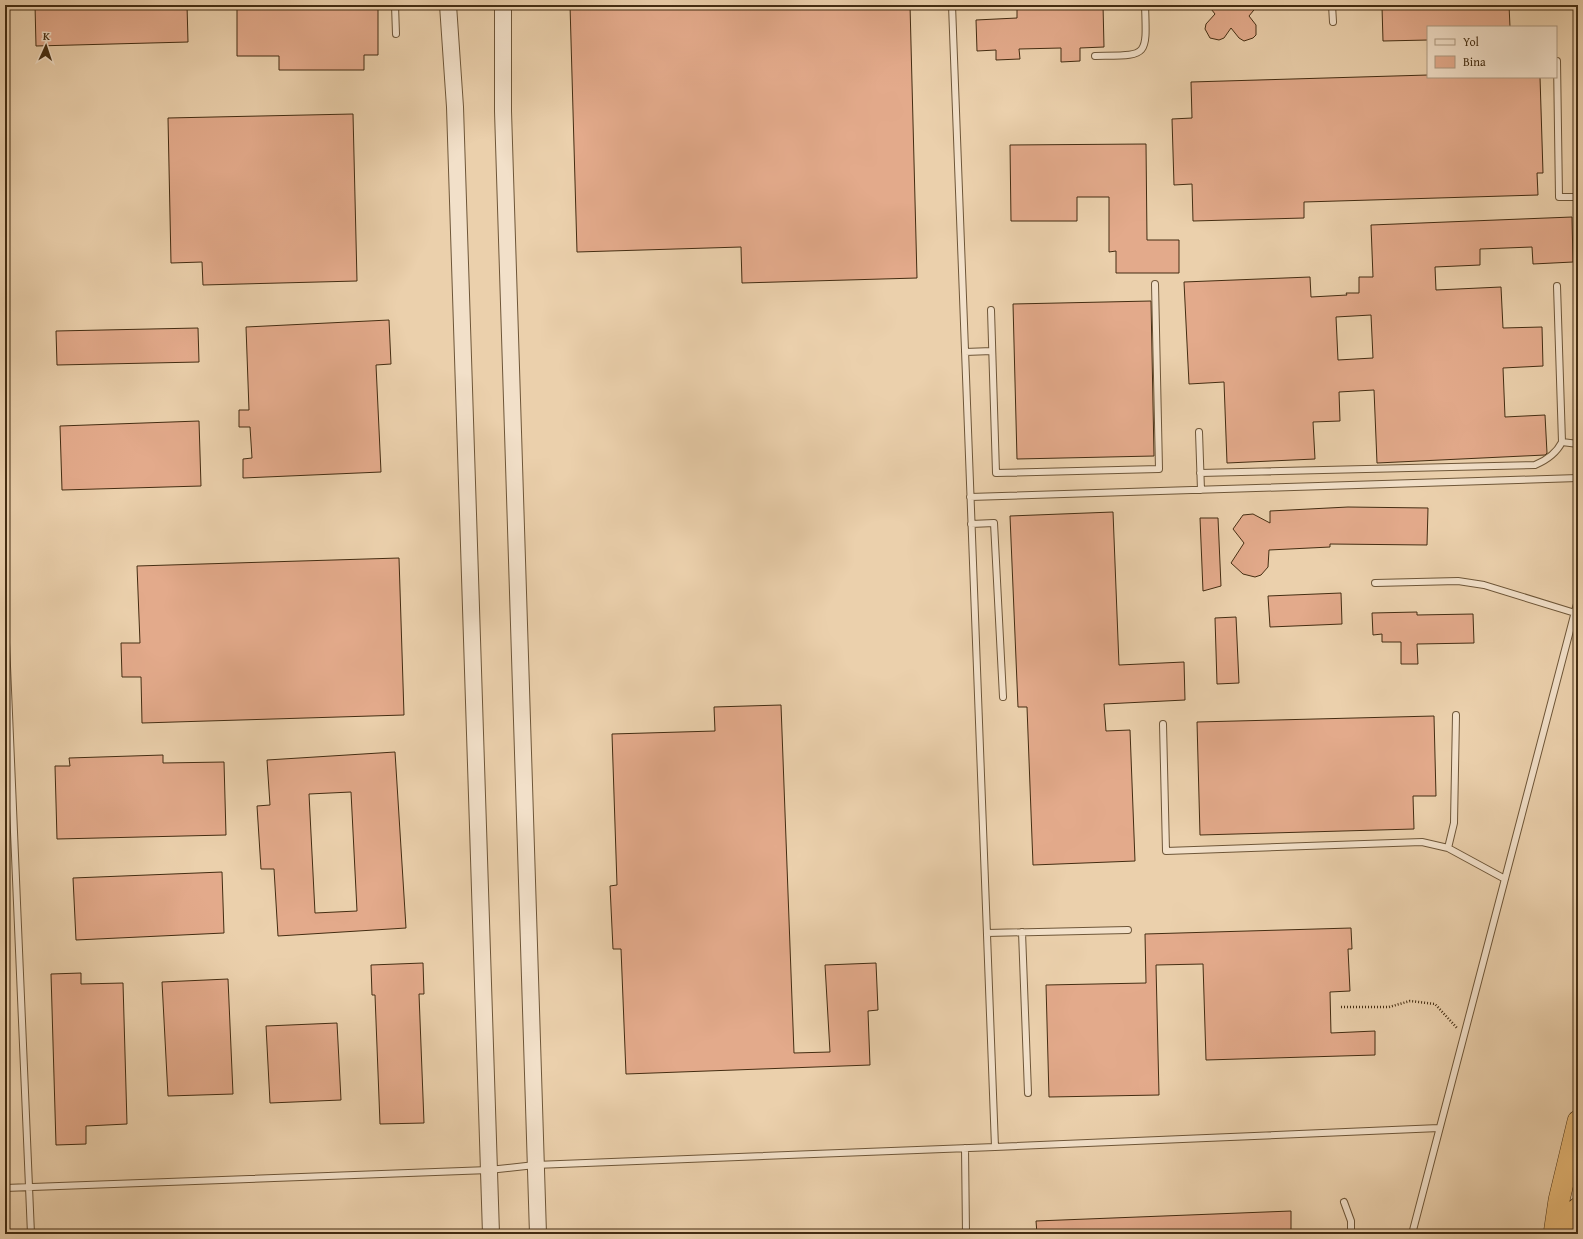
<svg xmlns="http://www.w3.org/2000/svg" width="1583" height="1239" font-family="'Gentium Book Plus',serif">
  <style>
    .building { fill: #e3aa8b; stroke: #442d12; fill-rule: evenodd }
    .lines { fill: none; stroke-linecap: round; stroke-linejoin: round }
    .service-casing { stroke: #6e5638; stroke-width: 8 }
    .tertiary-casing { stroke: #6e5638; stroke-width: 18 }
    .trunk-casing { stroke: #442d12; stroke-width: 22 }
    .path { stroke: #442d12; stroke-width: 2.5; stroke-dasharray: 1 2; stroke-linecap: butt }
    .service { stroke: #f2e0c9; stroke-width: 6 }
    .tertiary { stroke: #f2e0c9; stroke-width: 16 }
    .trunk { stroke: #e6b876; stroke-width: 21 }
  </style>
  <rect width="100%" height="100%" fill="#ebd0ac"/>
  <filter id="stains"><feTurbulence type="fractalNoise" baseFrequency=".005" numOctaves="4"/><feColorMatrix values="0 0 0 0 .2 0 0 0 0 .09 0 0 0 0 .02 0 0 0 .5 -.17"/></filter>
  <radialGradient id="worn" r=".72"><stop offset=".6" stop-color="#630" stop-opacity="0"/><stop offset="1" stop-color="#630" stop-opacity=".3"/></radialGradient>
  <path class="building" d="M35 5H187L188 42 36 46Z
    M237 5H378V55H364V70H279V56H237Z
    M570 5H910L917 278 742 283 741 247 577 252Z
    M1017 5H1103L1104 47 1080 48V61L1061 62V48L1019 49 1020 59 996 60V50L977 51 976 20 1017 18Z
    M1208 5H1258L1249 16 1256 25V35L1253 38 1244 41 1239 38 1231 28 1224 38 1219 40 1210 38 1205 29 1206 24 1215 14Z
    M1416 5H1509L1510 27H1428V40L1383 41 1382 7Z
    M1428 75V77H1540L1543 173H1537L1538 195 1304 202V218L1193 221 1192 184 1174 185 1172 119 1192 118 1191 82Z
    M353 114 357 281 203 285 202 262 171 263 168 118Z
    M1146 144 1147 240H1179V273H1116V251L1109 252V197H1077V221H1011L1010 145Z
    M1572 217 1573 262 1533 264 1532 247 1480 249V265L1435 267 1436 290 1501 287 1503 328 1542 327 1543 366 1503 368 1505 417 1545 415 1547 453 1545 455 1377 463 1374 390 1339 392 1340 421 1313 422 1315 459 1227 463 1224 382 1189 384 1184 282 1310 277 1311 297 1347 295 1346 293H1359V277H1373L1371 225ZM1371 315 1373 358 1338 360 1336 317Z
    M1151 301 1154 456 1017 459 1013 304Z
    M389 320 391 364 376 365 381 472 243 478V459L252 458 250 427H239V410H249L246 327Z
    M198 328 199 362 57 365 56 331Z
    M199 421 201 486 62 490 60 426Z
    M1348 507 1428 508 1427 545 1330 544V547L1269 550 1268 567 1261 575 1255 577 1243 574 1231 563 1244 543 1233 529 1243 515 1253 514 1270 523V511Z
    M1113 512 1119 665 1184 662 1185 700 1104 704 1106 731 1130 730 1135 861 1033 865 1027 707H1018L1010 516Z
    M1200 518H1218L1221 586 1203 591Z
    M399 558 404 715 142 723 141 677H122L121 643H140L137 566Z
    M1341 593 1342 624 1270 627 1268 596Z
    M1417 612V615L1473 614 1474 643 1417 644 1418 664H1401V642H1382V634L1373 635 1372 613Z
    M1236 617 1239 683 1217 684 1215 618Z
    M781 705 794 1053 830 1052 825 965 876 963 878 1010 868 1011 870 1065 626 1074 621 949H613L610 886 617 885 612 734 715 731 714 707Z
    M1434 716 1436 796H1413L1414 829 1200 835 1197 722Z
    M395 752 406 928 278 936 274 869H261L257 806 270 805 267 760ZM351 792 357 911 315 913 309 794Z
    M163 755V763L224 762 226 835 57 839 55 766H70L69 758Z
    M222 872 224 933 76 940 73 878Z
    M1351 928 1352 949H1348L1350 991 1330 992 1331 1033 1375 1031V1055L1206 1060 1203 964 1156 965 1159 1095 1049 1097 1046 985 1146 983 1145 934Z
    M423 963 424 994H419L424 1123 380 1124 375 995H372L371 965Z
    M81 973V984L123 983 127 1124 86 1126V1144L56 1145 51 974Z
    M228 979 233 1094 168 1096 162 982Z
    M337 1023 341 1100 270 1103 266 1026Z
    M1291 1211V1234H1037L1036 1221Z"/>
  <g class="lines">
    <g class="service-casing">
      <path id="service" d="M395 5 396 34
        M952 5 995 1147
        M1332 5 1333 22
        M1095 56C1148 55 1147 59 1145 5
        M1557 61 1559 197H1578
        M991 310 996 473 1159 469 1155 284
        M965 352 992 351
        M1199 432 1201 490
        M1562 442 1578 444
        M1200 473 1535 465C1547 460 1556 454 1562 442L1557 286
        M970 497 1578 478
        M971 524 994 523 1003 697
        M1375 583 1458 581 1484 585 1575 613
        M5 619 31 1234
        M1163 724 1166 851 1422 842 1448 848 1505 879
        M1448 848 1454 823 1456 715
        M1022 932 1028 1093
        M987 933 1128 930
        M965 1148 966 1234
        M5 1188 489 1170 535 1165 995 1147 1439 1128
        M1344 1202 1351 1221V1234
        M1412 1234 1578 600"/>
    </g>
    <g class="tertiary-casing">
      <path id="tertiary" d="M448 5 455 107 491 1234
        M503 5V111L538 1234"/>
    </g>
    <g class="trunk-casing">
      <path id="trunk" d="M1554 1234 1559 1200 1578 1121
        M1571 1234 1578 1208"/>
    </g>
    <path class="path" d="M1341 1007H1389L1410 1001 1435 1004 1457 1028"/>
    <use href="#service" class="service"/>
    <use href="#tertiary" class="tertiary"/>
    <use href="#trunk" class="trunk"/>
  </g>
  <rect width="1583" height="1239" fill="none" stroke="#ebd0ac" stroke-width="20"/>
  <rect x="6" y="6" width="1571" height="1227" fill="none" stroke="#442d12" stroke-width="2"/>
  <rect x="10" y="10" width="1563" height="1219" fill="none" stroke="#442d12"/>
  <rect x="1427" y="26" width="130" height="52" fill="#f2e0c9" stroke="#ac9880"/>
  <rect x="1435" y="39" width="20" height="6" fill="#f2e0c9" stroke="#ac9880"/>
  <text x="1463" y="46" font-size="12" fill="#442d12">Yol</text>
  <rect x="1435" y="56" width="20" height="12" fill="#e3aa8b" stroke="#ac9880"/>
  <text x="1463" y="66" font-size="12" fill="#442d12">Bina</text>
  <g transform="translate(46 46) rotate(3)" stroke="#f2e0c9" stroke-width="3" paint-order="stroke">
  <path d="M0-3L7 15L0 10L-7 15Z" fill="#442d12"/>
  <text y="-6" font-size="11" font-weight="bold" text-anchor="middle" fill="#442d12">K</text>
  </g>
  <rect width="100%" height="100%" filter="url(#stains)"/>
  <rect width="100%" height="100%" fill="url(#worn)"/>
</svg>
